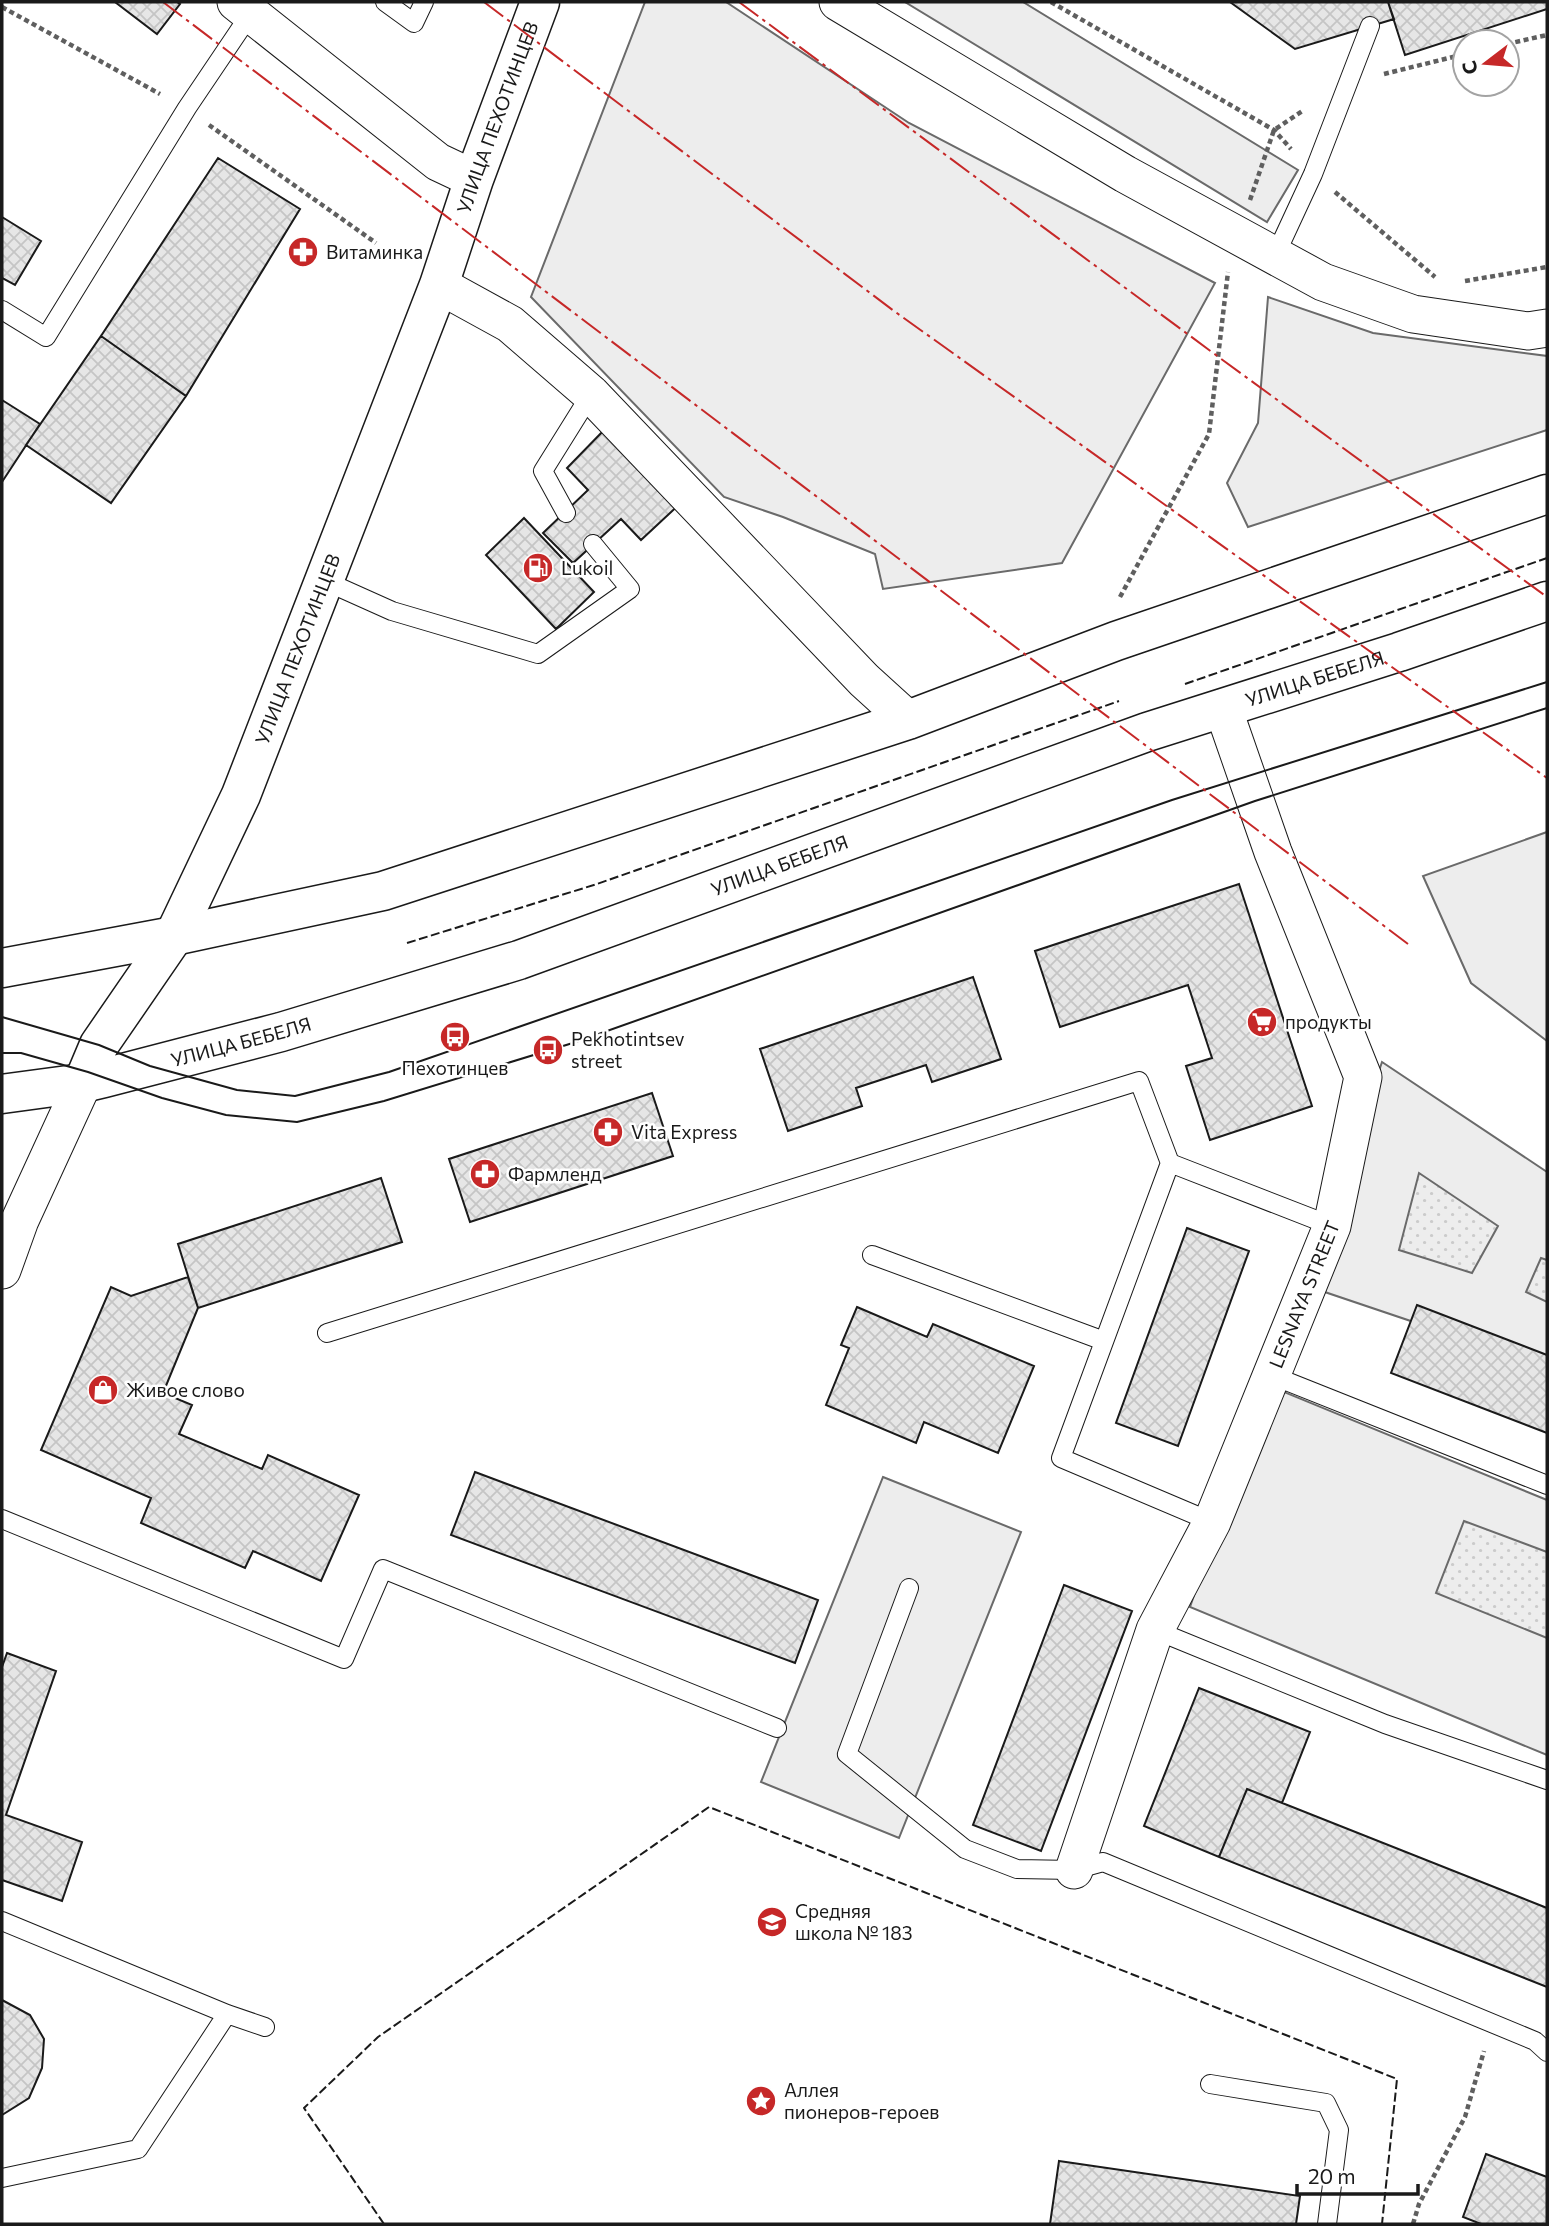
<svg xmlns="http://www.w3.org/2000/svg" width="1549" height="2226" font-family="Commissioner,sans-serif">
  <style>
    .built { fill: #ededed; stroke: #6a6a6a; stroke-width: 2 }
    .park { fill: url(#park-dots); stroke: #6a6a6a; stroke-width: 2 }
    .building { fill: url(#building-cross-hatch); stroke: #1a1a1a; stroke-width: 2 }
    .lines { fill: none; stroke-linecap: round; stroke-linejoin: round }
    .service-casing { stroke: #1a1a1a; stroke-width: 20 }
    .minor-casing { stroke: #1a1a1a; stroke-width: 39 }
    .secondary-casing { stroke: #1a1a1a; stroke-width: 41 }
    .primary-casing { stroke: #1a1a1a; stroke-width: 41 }
    .path { stroke: #5f5f5f; stroke-width: 4.5; stroke-dasharray: 5 3.5; stroke-linecap: butt }
    .service { stroke: #fff; stroke-width: 18 }
    .minor { stroke: #fff; stroke-width: 37 }
    .secondary { stroke: #fff; stroke-width: 38 }
    .primary { stroke: #fff; stroke-width: 38 }
    .tram { stroke: #1a1a1a; stroke-width: 2 }
    .fence { stroke: #1a1a1a; stroke-width: 2; stroke-dasharray: 9 3.5; stroke-linecap: butt }
    .power { stroke: #c62828; stroke-width: 2; stroke-dasharray: 24 5 3.5 5; stroke-linecap: butt }
    .labels { text-anchor: middle; stroke-width: 5; stroke-linejoin: round; paint-order: stroke }
    .street-label { font-size: 19px; fill: #1a1a1a; stroke: #fff }
    .poi-label { font-size: 19px; fill: #1a1a1a; stroke: #fff; text-anchor: start }
  </style>
  <defs>
    <pattern id="park-dots" width="8" height="8" patternUnits="userSpaceOnUse" patternTransform="scale(1.75)"><rect width="8" height="8" fill="#ededed"/><path d="M2 2h.1M6 6h.1" fill="none" stroke="#cbcbcb" stroke-width="1.8" stroke-linecap="round"/></pattern>
    <pattern id="building-cross-hatch" width="8" height="8" patternUnits="userSpaceOnUse" patternTransform="scale(1.75)"><rect width="8" height="8" fill="#e6e6e6"/><path d="M0 0l8 8M0 8l8-8" fill="none" stroke="#c5c5c5"/></pattern>
  </defs>
  <rect width="100%" height="100%" fill="#fff"/>
  <path class="built" d="M645 2H726L909 123 1215 283 1062 563 883 589 875 554 783 517 724 497 531 297Z
    M905 2H1023L1298 170 1267 222Z
    M1268 297 1373 333 1547 356V430L1248 527 1227 483 1258 423Z
    M1547 832V1041L1471 983 1423 876Z
    M1382 1062 1547 1172V1367L1307 1286Z
    M1267 1385 1547 1500V1755L1190 1607Z
    M883 1477 1021 1532 899 1838 761 1782Z"/>
  <path class="park" d="M1419 1173 1498 1226 1472 1273 1399 1250Z
    M1541 1258 1547 1260V1302L1526 1292Z
    M1464 1521 1547 1552V1638L1436 1593Z"/>
  <path class="building" d="M115 2H177L180 4 157 34Z
    M1230 2H1388L1394 19 1295 49Z
    M1388 2H1547V9L1405 55Z
    M218 158 300 209 186 396 101 336Z
    M2 217 41 241 15 285 2 278Z
    M101 336 186 396 111 503 26 445Z
    M2 400 40 424 2 482Z
    M608 426 684 500 641 540 621 519 573 563 543 533 588 490 567 468Z
    M524 518 594 592 556 629 486 555Z
    M1239 884 1312 1106 1210 1140 1186 1066 1212 1058 1188 985 1060 1027 1035 951Z
    M973 977 1001 1059 932 1082 926 1065 856 1088 862 1106 788 1131 760 1049Z
    M652 1093 673 1156 470 1222 449 1159Z
    M381 1178 402 1242 198 1308 178 1244Z
    M1187 1228 1249 1251 1178 1446 1116 1423Z
    M188 1277 198 1308 163 1393 192 1405 179 1434 262 1469 268 1455 359 1495 321 1581 253 1551 245 1568 141 1523 151 1498 41 1450 111 1287 131 1296Z
    M1417 1305 1547 1355V1433L1391 1373Z
    M857 1307 927 1337 933 1324 1034 1366 998 1453 924 1422 916 1443 826 1405 849 1348 841 1345Z
    M475 1472 818 1600 795 1663 451 1535Z
    M1064 1585 1132 1611 1041 1851 973 1825Z
    M7 1653 56 1671 6 1815 82 1842 62 1901 2 1880V1667Z
    M1199 1688 1310 1732 1282 1803 1247 1789 1219 1857 1144 1826Z
    M1247 1789 1547 1908V1987L1219 1857Z
    M2 2000 30 2015 44 2039 42 2068 29 2098 2 2115Z
    M1486 2154 1547 2177V2224H1481L1463 2217Z
    M1059 2161 1300 2196 1296 2224H1050Z"/>
  <g class="lines">
    <g class="service-casing">
      <path id="service" d="M385 2 414 23 424 2
        M1275 256 1313 174 1370 26
        M2 310 46 337 187 108 251 13
        M566 513 543 471 591 394
        M325 581 392 611 538 654 630 589 593 544
        M872 1255 1104 1341
        M327 1333 1139 1081 1170 1163
        M1271 1375 1547 1485
        M2 1519 344 1659 383 1569 777 1728
        M1212 1522 1061 1458 1170 1163 1332 1226
        M909 1588 847 1754 965 1849 1017 1869 1074 1870 1103 1862 1535 2041 1547 2052
        M1155 1630 1385 1724 1547 1780
        M2 1921 227 2014 265 2027
        M1210 2084 1326 2103 1339 2130 1327 2224
        M2 2178 138 2149 227 2014"/>
    </g>
    <g class="minor-casing">
      <g id="minor">
        <path d="M236 2 438 162 474 179"/>
        <path d="M838 2 1125 174 1323 282 1413 314 1528 331 1547 328"/>
        <path d="M439 285 510 324 591 394 864 680 908 720"/>
        <path d="M2 1270 20 1220 83 1083"/>
        <path id="s1" d="M1074 1870 1155 1630 1212 1522 1332 1226 1363 1077 1273 852 1223 708"/>
      </g>
    </g>
    <g class="secondary-casing">
      <g id="secondary">
        <path id="s2" d="M83 1083 99 1045 174 936 241 795 439 285 474 179 540 2"/>
      </g>
    </g>
    <g class="primary-casing">
      <g id="primary">
        <path d="M2 968 174 936 383 891 908 720 1116 641 1547 494"/>
        <path id="s3" d="M2 1094 83 1083 104 1078 281 1032 519 960 1147 732 1399 652 1547 601"/>
      </g>
    </g>
    <path class="path" d="M1051 2 1274 130 1291 149
      M2 7 160 94
      M1507 44 1547 35
      M1384 74 1465 54
      M209 125 376 243
      M1335 192 1435 277
      M1250 200 1274 130 1304 110
      M1465 281 1547 267
      M1120 597 1209 434 1228 272
      M1413 2224 1419 2204 1465 2117 1484 2051"/>
    <use href="#service" class="service"/>
    <use href="#minor" class="minor"/>
    <use href="#secondary" class="secondary"/>
    <use href="#primary" class="primary"/>
    <path class="tram" d="M2 1017 99 1045 150 1066 237 1090 295 1096 389 1072 1172 800 1547 682
      M2 1053H21L88 1072 162 1098 226 1115 297 1122 384 1101 576 1042 1255 801 1547 708"/>
    <path class="fence" d="M1185 684 1547 558
      M407 943 597 884 1119 701
      M384 2224 304 2108 378 2037 709 1807 1397 2079 1382 2224"/>
    <path class="power" d="M163 2 1408 944
      M484 2 894 311 1547 778
      M739 2 1224 361 1547 597"/>
  </g>
  <defs>
    <g id="pharmacy-disc" transform="scale(1.575)"><circle r="9.5" fill="#c62828" stroke="#fff"/><path d="M-2-6h4v4h4v4h-4v4h-4v-4h-4v-4h4Z" fill="#fff"/></g>
    <g id="fuel-disc" transform="scale(1.575)"><circle r="9.5" fill="#c62828" stroke="#fff"/><path d="M-5.5-6h7V0h2V4h1.3V-2.5L3-4.5l.8-.8L6-3V5H2.5V1h-1V6h-7ZM-4.2-4.7v3.2H.2V-4.7Z" fill="#fff"/></g>
    <g id="supermarket-disc" transform="scale(1.575)"><circle r="9.5" fill="#c62828" stroke="#fff"/><path d="M-6-5.5h2.5l.6 2H6L4.5 2H-2.5L-4.4-4H-6ZM-1.5 3.2a1.3 1.3 0 1 0 .1 0ZM3 3.2a1.3 1.3 0 1 0 .1 0Z" fill="#fff"/></g>
    <g id="bus-disc" transform="scale(1.575)"><circle r="9.5" fill="#c62828" stroke="#fff"/><path d="M-5-6H5V4H4V6H2V4H-2V6H-4V4H-5ZM-3.5-4V0h7V-4ZM-3.5 1.2v1.5H-2V1.2ZM2 1.2v1.5H3.5V1.2Z" fill="#fff"/></g>
    <g id="shop-disc" transform="scale(1.575)"><circle r="9.5" fill="#c62828" stroke="#fff"/><path d="M-5-2.5h2.3a2.7 3.5 0 0 1 5.4 0H5L5.5 6h-11ZM-1.5-2.5h3a1.5 2.3 0 0 0-3 0Z" fill="#fff"/></g>
    <g id="school-disc" transform="scale(1.575)"><circle r="9.5" fill="#c62828" stroke="#fff"/><path d="M0-5L7-2L0 1L-7-2ZM-4 1L0 2.5L4 1V4Q0 6-4 4Z" fill="#fff"/></g>
    <g id="sight-disc" transform="scale(1.575)"><circle r="9.5" fill="#c62828" stroke="#fff"/><path d="M0-6L1.8-2.2L6-1.7L2.9 1.2L3.7 5.4L0 3.3L-3.7 5.4L-2.9 1.2L-6-1.7L-1.8-2.2Z" fill="#fff"/></g>
  </defs>
  <g fill-rule="evenodd">
    <use href="#pharmacy-disc" x="303" y="252"/>
    <use href="#fuel-disc" x="538" y="568"/>
    <use href="#supermarket-disc" x="1262" y="1022"/>
    <use href="#bus-disc" x="455" y="1037"/>
    <use href="#bus-disc" x="548" y="1050"/>
    <use href="#pharmacy-disc" x="608" y="1132"/>
    <use href="#pharmacy-disc" x="485" y="1174"/>
    <use href="#shop-disc" x="103" y="1390"/>
    <use href="#school-disc" x="772" y="1922"/>
    <use href="#sight-disc" x="761" y="2101"/>
  </g>
  <g class="labels">
    <g class="street-label">
      <text dy="7" stroke="none"><textPath href="#s2" startOffset="1054">УЛИЦА ПЕХОТИНЦЕВ</textPath></text>
      <text dy="7" stroke="none"><textPath href="#s2" startOffset="486">УЛИЦА ПЕХОТИНЦЕВ</textPath></text>
      <text dy="7" stroke="none"><textPath href="#s3" startOffset="1379">УЛИЦА БЕБЕЛЯ</textPath></text>
      <text dy="7" stroke="none"><textPath href="#s3" startOffset="812">УЛИЦА БЕБЕЛЯ</textPath></text>
      <text dy="7" stroke="none"><textPath href="#s3" startOffset="245">УЛИЦА БЕБЕЛЯ</textPath></text>
      <text dy="7" stroke="none"><textPath href="#s1" startOffset="621">LESNAYA STREET</textPath></text>
    </g>
    <g class="poi-label">
      <text x="326" y="259">Витаминка</text>
      <text x="561" y="575">Lukoil</text>
      <text x="1285" y="1029">продукты</text>
      <text x="571" y="1046">Pekhotintsev<tspan x="571" dy="22">street</tspan></text>
      <text x="455" y="1075" text-anchor="middle">Пехотинцев</text>
      <text x="631" y="1139">Vita Express</text>
      <text x="508" y="1181">Фармленд</text>
      <text x="126" y="1397">Живое слово</text>
      <text x="795" y="1918">Средняя<tspan x="795" dy="22">школа № 183</tspan></text>
      <text x="784" y="2097">Аллея<tspan x="784" dy="22">пионеров-героев</tspan></text>
    </g>
  </g>
  <rect width="1549" height="2226" fill="none" stroke="#1a1a1a" stroke-width="7"/>
  <g transform="translate(1486 63) rotate(254)"><circle r="33" fill="#ffffff" stroke="#a3a3a3" stroke-width="2"/>
  <path d="M0-5L12 26L0 18L-12 26Z" fill="#c62828"/>
  <text y="-10" font-size="19" font-weight="bold" text-anchor="middle" fill="#1a1a1a">С</text>
  </g>
  <path d="M1297 2184v10h121v-10" fill="none" stroke="#1a1a1a" stroke-width="3.5"/>
  <text x="1308" y="2184" font-size="21" fill="#1a1a1a" stroke="#ffffff" stroke-width="5" paint-order="stroke">20 m</text>
</svg>
